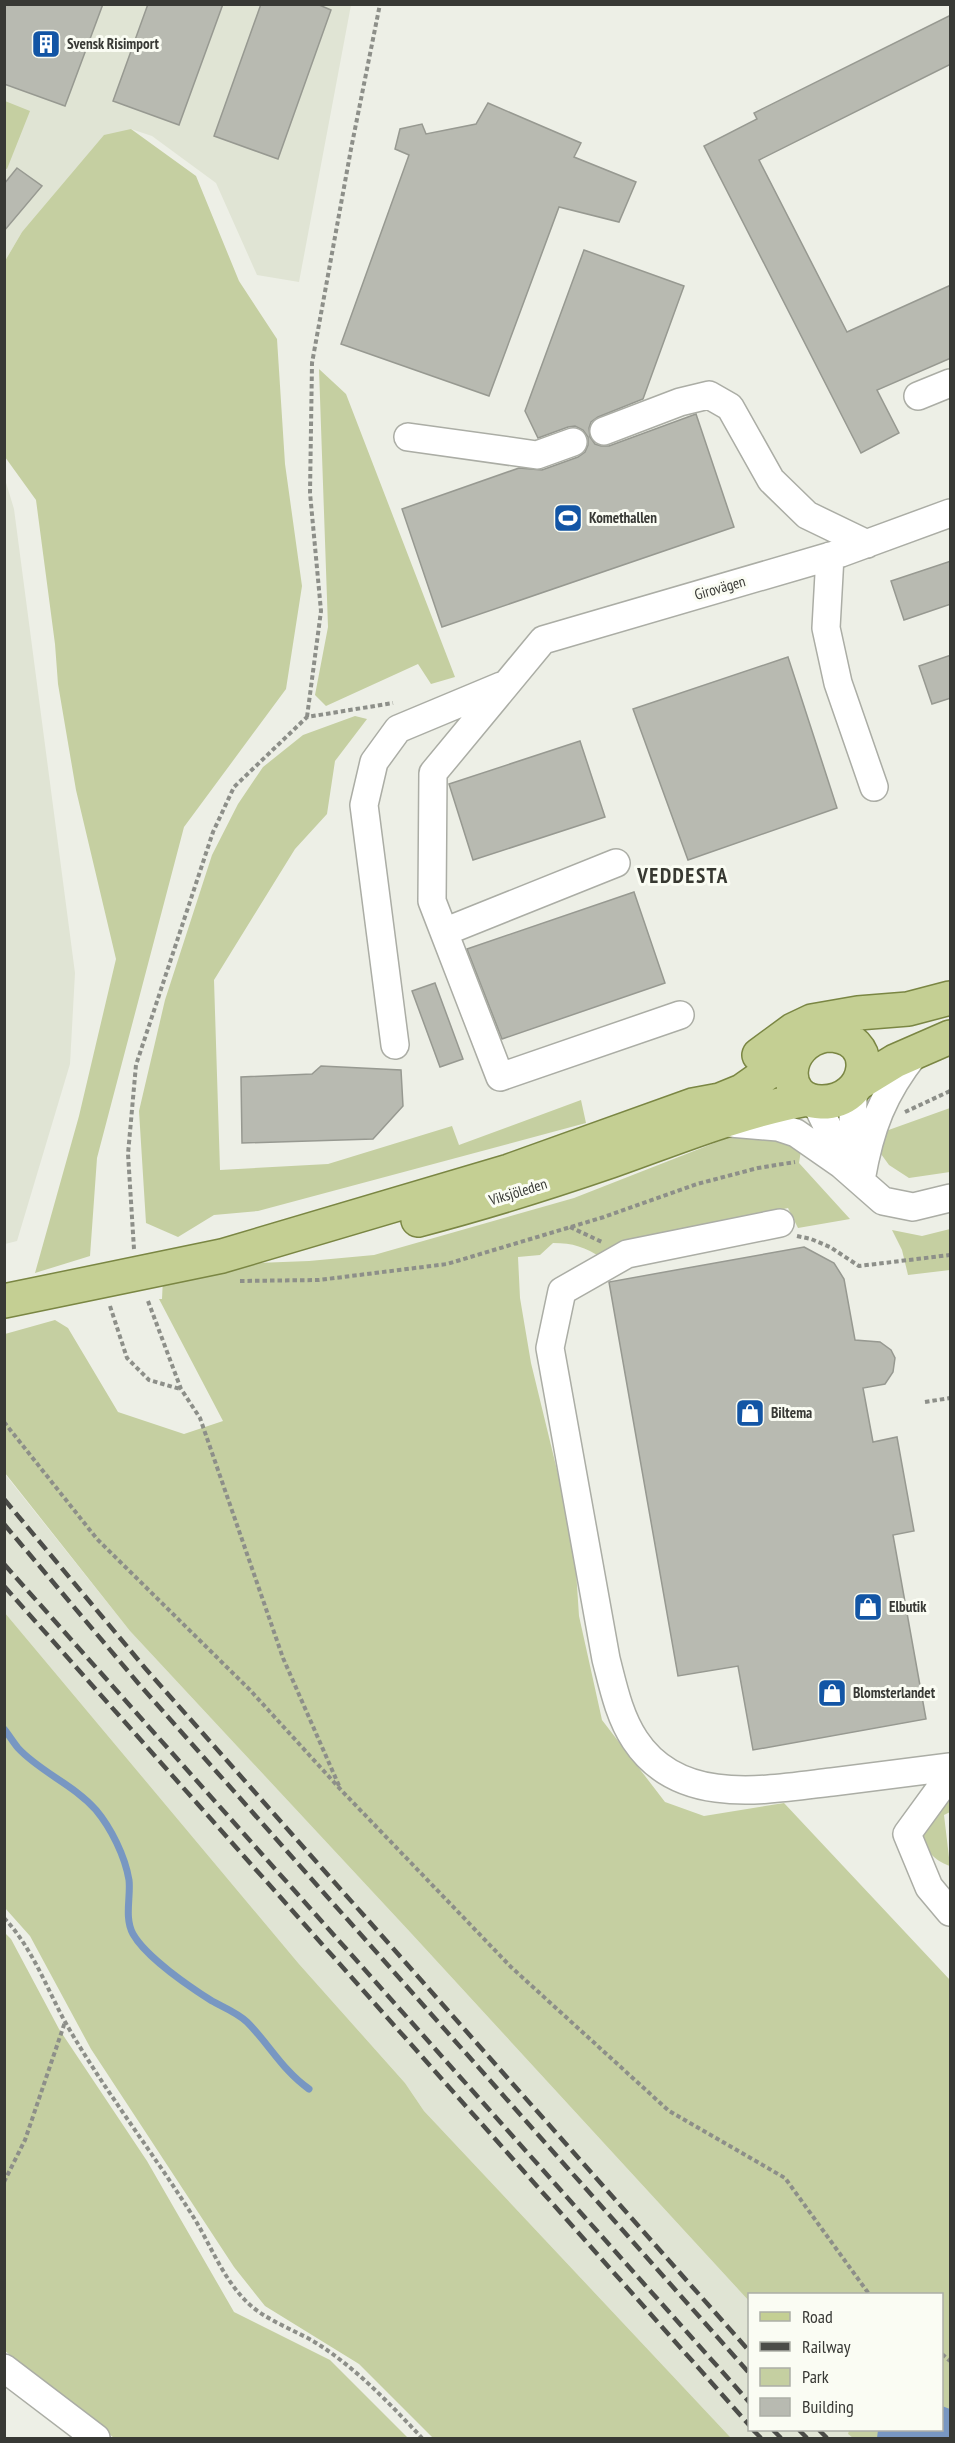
<svg xmlns="http://www.w3.org/2000/svg" width="955" height="2443" font-family="'PT Sans Narrow',sans-serif">
  <style>
    .built { fill: #e0e4d4 }
    .green { fill: #c5cfa1 }
    .water { fill: #7897c2 }
    .lines { fill: none; stroke-linecap: round; stroke-linejoin: round }
    .stream { stroke: #7897c2; stroke-width: 7 }
    .building { fill: #b8bab1; stroke: #979991; stroke-width: 1.5 }
    .minor-casing { stroke: #abada5; stroke-width: 30 }
    .major-casing { stroke: #7a8643; stroke-width: 36 }
    .path { stroke: #8d8f89; stroke-width: 4; stroke-dasharray: 4.5 3; stroke-linecap: butt }
    .minor { stroke: #fff; stroke-width: 27 }
    .major { stroke: #c4cf93; stroke-width: 33 }
    .rail { stroke: #4c4d49; stroke-width: 4.5; stroke-dasharray: 12 6; stroke-linecap: butt }
    .labels { text-anchor: middle; stroke-width: 6; stroke-linejoin: round; paint-order: stroke }
    .poi-label { font-size: 15px; font-weight: bold; fill: #383935; stroke: #fafcf3; text-anchor: start }
    .street-label { font-size: 15px; fill: #383935; stroke: #fafcf3 }
    .district-label { font-size: 21px; font-weight: bold; letter-spacing: 1.5px; fill: #373831; stroke: #fafcf3 }
  </style>
  <rect width="100%" height="100%" fill="#edefe6"/>
  <path class="built" d="M5 5H351L299 282 257 275 216 183 152 136 131 129 22 232 5 261Z
    M4 476 14 509 75 973 70 1064 17 1241 5 1244Z
    M4 1473 130 1631 410 1932 749 2301 750 2430H849L848 2434 853 2438H731L424 2111 405 2083 299 1964 5 1613Z"/>
  <path class="green" d="M5 101 30 111 7 169 4 168Z
    M131 129 196 176 239 281 277 339 285 464 302 586 286 689 184 827 97 1158 90 1256 35 1273 79 1116 116 959 76 790 58 684 55 644 36 500 5 457V261L22 232 104 135Z
    M319 369 346 394 455 677 431 684 418 664 326 706 315 695 328 627Z
    M355 716 367 719 335 761 327 814 295 849 214 980 220 1170 328 1164 452 1126 459 1145 581 1100 586 1123 258 1211 214 1215 178 1237 146 1223 139 1111 165 1000 212 855 238 804 263 767 303 735Z
    M950 1108V1172L909 1178 889 1165 881 1154 883 1132Z
    M745 1131 802 1144 799 1163 850 1219 798 1228 788 1208 623 1245 602 1258C585 1247 573 1243 553 1243L540 1255 518 1257 520 1298 531 1363 574 1540 579 1616 602 1720 665 1802 704 1816 784 1803 950 1980V2438H853L848 2434 849 2430H942V2294H750L749 2301 410 1932 130 1631 5 1473V1334L55 1320 68 1328 118 1412 184 1434 223 1421 159 1299H162L163 1278 257 1263 309 1261 374 1255 574 1198Z
    M950 1229V1270L908 1275 902 1250 892 1230 922 1236Z
    M5 1613 299 1964 405 2083 424 2111 731 2438H433L359 2364 265 2306 234 2267 91 2049 30 1936 5 1908Z
    M950 1795V1812L944 1815 950 1866C937 1862 919 1848 925 1831 929 1821 944 1804 950 1795Z
    M4 1932 11 1939 59 2029 147 2161 234 2312 330 2360 408 2438H114L51 2386 5 2351Z"/>
  <path class="water" d="M942 2406 950 2409V2438H877L878 2430H942Z"/>
  <g class="lines">
    <path class="stream" d="M4 1729C9 1735 13 1742 18 1748 40 1772 73 1784 96 1810 111 1828 125 1856 129 1880 131 1896 124 1918 133 1934 146 1957 190 1987 212 2001 223 2007 238 2013 247 2022 269 2044 283 2071 309 2089"/>
  </g>
  <path class="building" d="M4 4H103L65 106 4 84Z
    M148 4H223L179 125 113 101Z
    M261 4H317L331 10 278 159 214 136Z
    M951 15V64L759 160 847 332 951 285V358L877 390 899 433 861 453 704 146 757 119 754 113Z
    M488 103 581 143 574 157 636 182 619 222 559 207 489 396 341 344 409 155 395 149 400 129 422 124 426 134 476 124Z
    M17 168 42 186 4 231V184Z
    M584 250 684 286 643 399 598 417 591 422 589 428 590 437 595 444 601 446H609L696 414 734 527 442 627 402 509 519 468 542 470 578 457 585 452 588 445V437L583 430 575 426 568 427 538 438 525 411Z
    M951 561V604L904 620 891 581Z
    M951 655V698L932 704 919 666Z
    M788 657 837 808 688 860 633 709Z
    M580 741 605 817 473 860 449 784Z
    M634 892 665 983 502 1039 467 949Z
    M435 983 463 1059 440 1067 412 991Z
    M321 1066 401 1070 403 1106 373 1139 242 1143 241 1077 312 1074Z
    M804 1247 834 1263 844 1279 855 1340 880 1342 891 1350 895 1358 893 1372 885 1384 863 1388 873 1442 897 1437 914 1531 893 1535 926 1719 753 1750 738 1666 678 1676 609 1282Z"/>
  <g class="lines">
    <g class="minor-casing">
      <path id="minor" d="M918 396 950 383
        M604 431 680 402 709 395 730 407 771 480 807 515 867 544
        M408 437 537 455 573 442
        M830 556 826 628 838 683 874 787
        M444 932 616 863
        M680 1015 500 1077 432 901 433 773 543 640 841 553 950 513
        M395 1045 364 805 374 762 398 729 501 686
        M854 1088C851 1112 852 1135 865 1155
        M815 1101 834 1140 842 1165
        M730 1123 778 1127 796 1133 842 1165 883 1201 913 1207 950 1198
        M861 1180C870 1128 883 1093 916 1052
        M780 1223 627 1254 562 1291 550 1348 606 1659C613 1686 619 1716 635 1740 679 1807 765 1790 832 1782 872 1777 911 1772 950 1767
        M950 1775 907 1834 929 1887 950 1912
        M4 2368 96 2438"/>
    </g>
    <g class="major-casing">
      <path id="major" d="M826 1035C881 1034 871 1103 821 1102 779 1101 782 1043 826 1035Z
        M759 1055 793 1030 812 1021 858 1013 908 1009 950 998
        M859 1083 895 1061 950 1037
        M418 1220C483 1203 547 1183 611 1161 676 1138 738 1112 807 1099
        M4 1301 222 1256 509 1171 693 1105 720 1100 742 1091 796 1053"/>
    </g>
    <path class="path" d="M307 717 321 611 310 493 312 363 351 149 380 4
      M905 1112 950 1091
      M570 1227 602 1242
      M797 1236 811 1239 830 1247 859 1266 950 1255
      M134 1249 128 1154 136 1065 213 832 234 787 307 717 393 703
      M240 1281 319 1280 447 1264 604 1217 697 1184 758 1168 795 1162
      M148 1301 181 1389 200 1418 283 1658 340 1788
      M110 1306 127 1358 149 1380 180 1389
      M925 1402 950 1398
      M4 1422 97 1539 250 1690 342 1791 511 1967 669 2111 785 2178 869 2294
      M4 1918C31 1946 46 1986 64 2020 103 2089 152 2151 194 2218 210 2244 222 2276 244 2299 264 2321 297 2330 321 2346 359 2371 392 2406 422 2438
      M4 2182 25 2140 65 2022
      M942 2354 950 2361"/>
    <use href="#minor" class="minor"/>
    <use href="#major" class="major"/>
    <path class="rail" d="M4 1499 145 1668 750 2352
      M4 1524 138 1683 750 2374
      M4 1564 750 2403
      M4 1586 750 2426
      M753 2430 761 2438
      M773 2430 781 2438
      M799 2430 807 2438
      M819 2430 827 2438"/>
  </g>
  <defs>
    <g id="building-square" transform="scale(1.5)"><rect x="-9" y="-9" width="18" height="18" rx="4" fill="#1255a5" stroke="#fafcf3"/><path d="M-4-6H4V6H1V3H-1V6H-4ZM-2.5-4.3h1.7v1.8h-1.7ZM.8-4.3h1.7v1.8H.8ZM-2.5-1h1.7V.8h-1.7ZM.8-1h1.7V.8H.8Z" fill="#fff"/></g>
    <g id="stadium-square" transform="scale(1.5)"><rect x="-9" y="-9" width="18" height="18" rx="4" fill="#1255a5" stroke="#fafcf3"/><path d="M0-5a6.5 5 0 1 0 0 10a6.5 5 0 1 0 0-10ZM-3.5-1.8h7v3.6h-7Z" fill="#fff"/></g>
    <g id="shop-square" transform="scale(1.5)"><rect x="-9" y="-9" width="18" height="18" rx="4" fill="#1255a5" stroke="#fafcf3"/><path d="M-5-2.5h2.3a2.7 3.5 0 0 1 5.4 0H5L5.5 6h-11ZM-1.5-2.5h3a1.5 2.3 0 0 0-3 0Z" fill="#fff"/></g>
  </defs>
  <g fill-rule="evenodd">
    <use href="#building-square" x="46" y="44"/>
    <use href="#stadium-square" x="568" y="518"/>
    <use href="#shop-square" x="750" y="1413"/>
    <use href="#shop-square" x="868" y="1607"/>
    <use href="#shop-square" x="832" y="1693"/>
  </g>
  <g class="labels">
    <g class="poi-label">
      <text x="67" y="49">Svensk Risimport</text>
      <text x="589" y="523">Komethallen</text>
      <text x="771" y="1418">Biltema</text>
      <text x="889" y="1612">Elbutik</text>
      <text x="853" y="1698">Blomsterlandet</text>
    </g>
    <g class="street-label">
      <text transform="translate(720 588) rotate(-16)" y="5">Girovägen</text>
      <text transform="translate(518 1192) rotate(-17)" y="5">Viksjöleden</text>
    </g>
    <g class="district-label">
      <text x="683" y="883">VEDDESTA</text>
    </g>
  </g>
  <rect width="955" height="2443" fill="none" stroke="#383935" stroke-width="12"/>
  <rect x="748" y="2293" width="195" height="138" fill="#fafcf3" stroke="#acaea7" stroke-width="1.5"/>
  <rect x="760" y="2312" width="30" height="9" fill="#c4cf93" stroke="#acaea7" stroke-width="1.5"/>
  <text x="802" y="2323" font-size="18" fill="#383935">Road</text>
  <rect x="760" y="2342" width="30" height="9" fill="#4c4d49" stroke="#acaea7" stroke-width="1.5"/>
  <text x="802" y="2353" font-size="18" fill="#383935">Railway</text>
  <rect x="760" y="2368" width="30" height="18" fill="#c5cfa1" stroke="#acaea7" stroke-width="1.5"/>
  <text x="802" y="2383" font-size="18" fill="#383935">Park</text>
  <rect x="760" y="2398" width="30" height="18" fill="#b8bab1" stroke="#acaea7" stroke-width="1.5"/>
  <text x="802" y="2413" font-size="18" fill="#383935">Building</text>
</svg>
